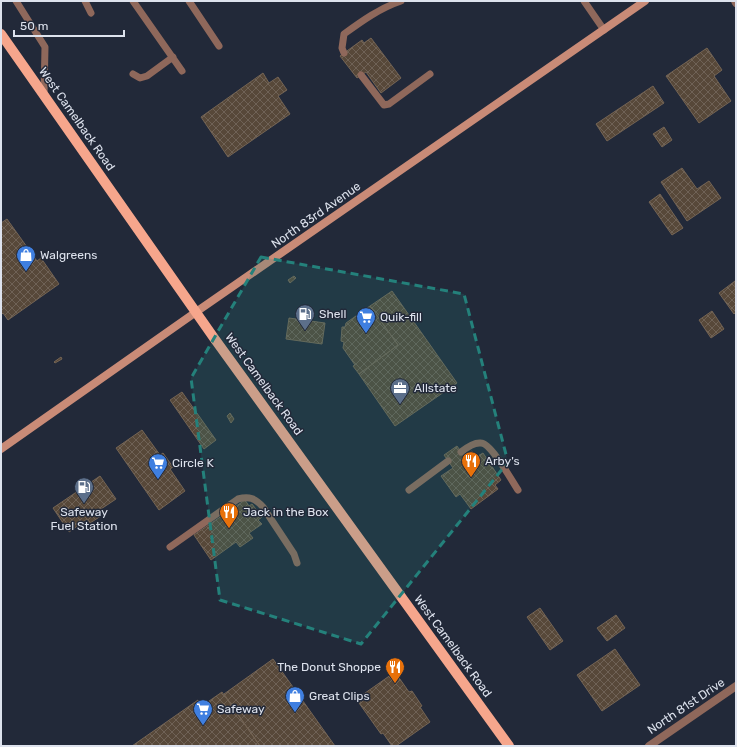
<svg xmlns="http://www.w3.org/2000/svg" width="737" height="747" font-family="Rubik,sans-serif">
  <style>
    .building { fill: url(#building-cross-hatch); stroke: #746454 }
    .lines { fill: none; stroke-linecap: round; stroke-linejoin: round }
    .lane { stroke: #8f685b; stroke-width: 7 }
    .street { stroke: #8f685b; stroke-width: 8 }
    .secondary { stroke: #c98b77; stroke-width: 8 }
    .primary { stroke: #f6a68c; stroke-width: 10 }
    .marked { fill: #24817b; fill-opacity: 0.2; stroke: #24817b; stroke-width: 3; stroke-dasharray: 8 5; stroke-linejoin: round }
    .labels { text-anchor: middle; stroke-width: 3; stroke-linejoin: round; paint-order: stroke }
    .street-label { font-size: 12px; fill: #dde2ed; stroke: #222939 }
    .poi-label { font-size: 12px; fill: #dde2ed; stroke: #222939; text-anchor: start }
  </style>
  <defs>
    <pattern id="building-cross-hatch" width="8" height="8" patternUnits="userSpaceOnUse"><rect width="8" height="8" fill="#574839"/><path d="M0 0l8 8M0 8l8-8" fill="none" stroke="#6f6256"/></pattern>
  </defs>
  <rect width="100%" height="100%" fill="#222939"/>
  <path class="building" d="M371 38 401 78 381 93 366 72 357 78 340 56 362 40 364 43Z
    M707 48 722 70 714 76 731 101 699 123 666 76Z
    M263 73 269 83 278 77 287 90 278 96 290 114 228 157 201 117Z
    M653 86 664 103 607 141 596 124Z
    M664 127 672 140 662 147 653 134Z
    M682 168 697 189 709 181 721 198 687 221 661 182Z
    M660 194 683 228 672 235 649 202Z
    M7 219 37 261 41 258 59 284 8 320 3 313 1 315V223Z
    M294 276 296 278 290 283 288 280Z
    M735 281 736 312 734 314 719 293Z
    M392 291 457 383 395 426 359 374 398 345 370 306Z
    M370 306 398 345 359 374 353 366 355 365 343 348 344 342 341 341 342 327H345L346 323Z
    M712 311 724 329 711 338 699 320Z
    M289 318 325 323 322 344 286 339Z
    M61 357 62 359 55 363 54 362Z
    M182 392 216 440 204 449 170 400Z
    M230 413 234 419 231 423 227 416Z
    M142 430 160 455 163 453 173 467 170 469 185 491 159 510 116 448Z
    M457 446 464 456 472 451 476 457 483 453 501 480 495 485 498 489 471 509 460 494 456 497 441 476 453 468 444 455Z
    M100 476 116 499 98 511 101 516 90 523 87 519 69 532 53 508Z
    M245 500 249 506 252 504 262 517 258 520 262 524 249 533 253 538 240 547 236 542 211 560 194 535Z
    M540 608 563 641 550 650 527 617Z
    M616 615 625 628 607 641 597 628Z
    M615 649 640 685 602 711 577 675Z
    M273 659 335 746H260L224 694Z
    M395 672 409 692 412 691 422 706 420 707 430 722 396 746H392L383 733 381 734 359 703 361 702 358 698Z
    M222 692 260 746H132L198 700 202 706Z"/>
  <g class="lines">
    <path class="lane" d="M16 1 45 47 44 95
      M85 1 91 13
      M133 1 182 71
      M189 1 219 46
      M584 1 604 30
      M344 53 342 48 344 34C362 21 380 8 401 1
      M133 74 140 78 147 76 173 57
      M361 75 384 105 389 104 430 74
      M461 452C466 448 474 442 481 443 491 443 512 481 518 490
      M409 490 448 461
      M170 547 238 499C249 496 255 498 263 507L294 554 297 563"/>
    <path class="street" d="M735 1 736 3
      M649 746 736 686"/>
    <path class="secondary" d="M1 449 196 312 645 1"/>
    <path class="primary" d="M1 34 214 338 509 746"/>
  </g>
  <path class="marked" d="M261 257 464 294 508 462 361 644 220 600 191 378Z"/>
  <defs>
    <g id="shop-pin" transform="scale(1)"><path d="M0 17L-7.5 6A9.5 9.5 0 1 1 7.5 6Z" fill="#3f7fe0" stroke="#222939"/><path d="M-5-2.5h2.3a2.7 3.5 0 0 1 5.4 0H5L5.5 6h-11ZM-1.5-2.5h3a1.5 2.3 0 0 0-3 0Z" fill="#fff"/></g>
    <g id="fuel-pin" transform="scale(1)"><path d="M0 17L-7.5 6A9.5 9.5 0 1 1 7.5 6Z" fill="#5c6f8a" stroke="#222939"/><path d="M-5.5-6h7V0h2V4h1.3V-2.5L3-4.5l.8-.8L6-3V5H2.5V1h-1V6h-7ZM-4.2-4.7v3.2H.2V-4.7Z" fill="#fff"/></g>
    <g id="supermarket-pin" transform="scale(1)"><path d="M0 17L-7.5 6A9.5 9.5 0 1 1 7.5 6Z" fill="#3f7fe0" stroke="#222939"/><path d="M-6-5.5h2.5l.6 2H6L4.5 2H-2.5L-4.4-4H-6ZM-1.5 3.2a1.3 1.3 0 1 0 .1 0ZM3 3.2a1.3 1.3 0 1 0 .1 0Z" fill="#fff"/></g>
    <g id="office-pin" transform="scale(1)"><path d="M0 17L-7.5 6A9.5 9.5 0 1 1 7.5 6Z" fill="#5c6f8a" stroke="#222939"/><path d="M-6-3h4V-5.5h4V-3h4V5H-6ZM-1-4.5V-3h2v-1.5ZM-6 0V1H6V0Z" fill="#fff"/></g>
    <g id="restaurant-pin" transform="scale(1)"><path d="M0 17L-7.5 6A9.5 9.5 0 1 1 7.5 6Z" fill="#e8710a" stroke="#222939"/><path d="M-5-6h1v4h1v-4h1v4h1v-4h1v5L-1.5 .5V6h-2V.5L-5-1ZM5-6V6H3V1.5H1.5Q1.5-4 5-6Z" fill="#fff"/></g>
  </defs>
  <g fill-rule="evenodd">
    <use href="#shop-pin" x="26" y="255"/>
    <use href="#fuel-pin" x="305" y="314"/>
    <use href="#supermarket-pin" x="366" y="317"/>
    <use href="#office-pin" x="400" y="388"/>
    <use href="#restaurant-pin" x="471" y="461"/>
    <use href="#supermarket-pin" x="158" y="463"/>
    <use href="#fuel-pin" x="84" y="487"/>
    <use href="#restaurant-pin" x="229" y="512"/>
    <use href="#restaurant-pin" x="395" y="667"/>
    <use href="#shop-pin" x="295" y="696"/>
    <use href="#supermarket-pin" x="203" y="709"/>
  </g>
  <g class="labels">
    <g class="street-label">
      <text transform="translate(77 119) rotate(55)" y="4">West Camelback Road</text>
      <text transform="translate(316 215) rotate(-35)" y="4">North 83rd Avenue</text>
      <text transform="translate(264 384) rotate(54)" y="4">West Camelback Road</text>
      <text transform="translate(453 646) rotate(54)" y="4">West Camelback Road</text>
      <text transform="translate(686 706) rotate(-34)" y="4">North 81st Drive</text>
    </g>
    <g class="poi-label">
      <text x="40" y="259">Walgreens</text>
      <text x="319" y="318">Shell</text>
      <text x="380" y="321">Quik-fill</text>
      <text x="414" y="392">Allstate</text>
      <text x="485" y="465">Arby's</text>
      <text x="172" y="467">Circle K</text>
      <text x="84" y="516" text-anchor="middle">Safeway<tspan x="84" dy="14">Fuel Station</tspan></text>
      <text x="243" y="516">Jack in the Box</text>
      <text x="381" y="671" text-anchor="end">The Donut Shoppe</text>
      <text x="309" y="700">Great Clips</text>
      <text x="217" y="713">Safeway</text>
    </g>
  </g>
  <rect width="737" height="747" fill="none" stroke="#dde2ed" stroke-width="4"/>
  <path d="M14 30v6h110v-6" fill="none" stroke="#dde2ed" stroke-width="2"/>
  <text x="20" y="30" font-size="12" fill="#dde2ed" stroke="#222939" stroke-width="3" paint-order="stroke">50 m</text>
</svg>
